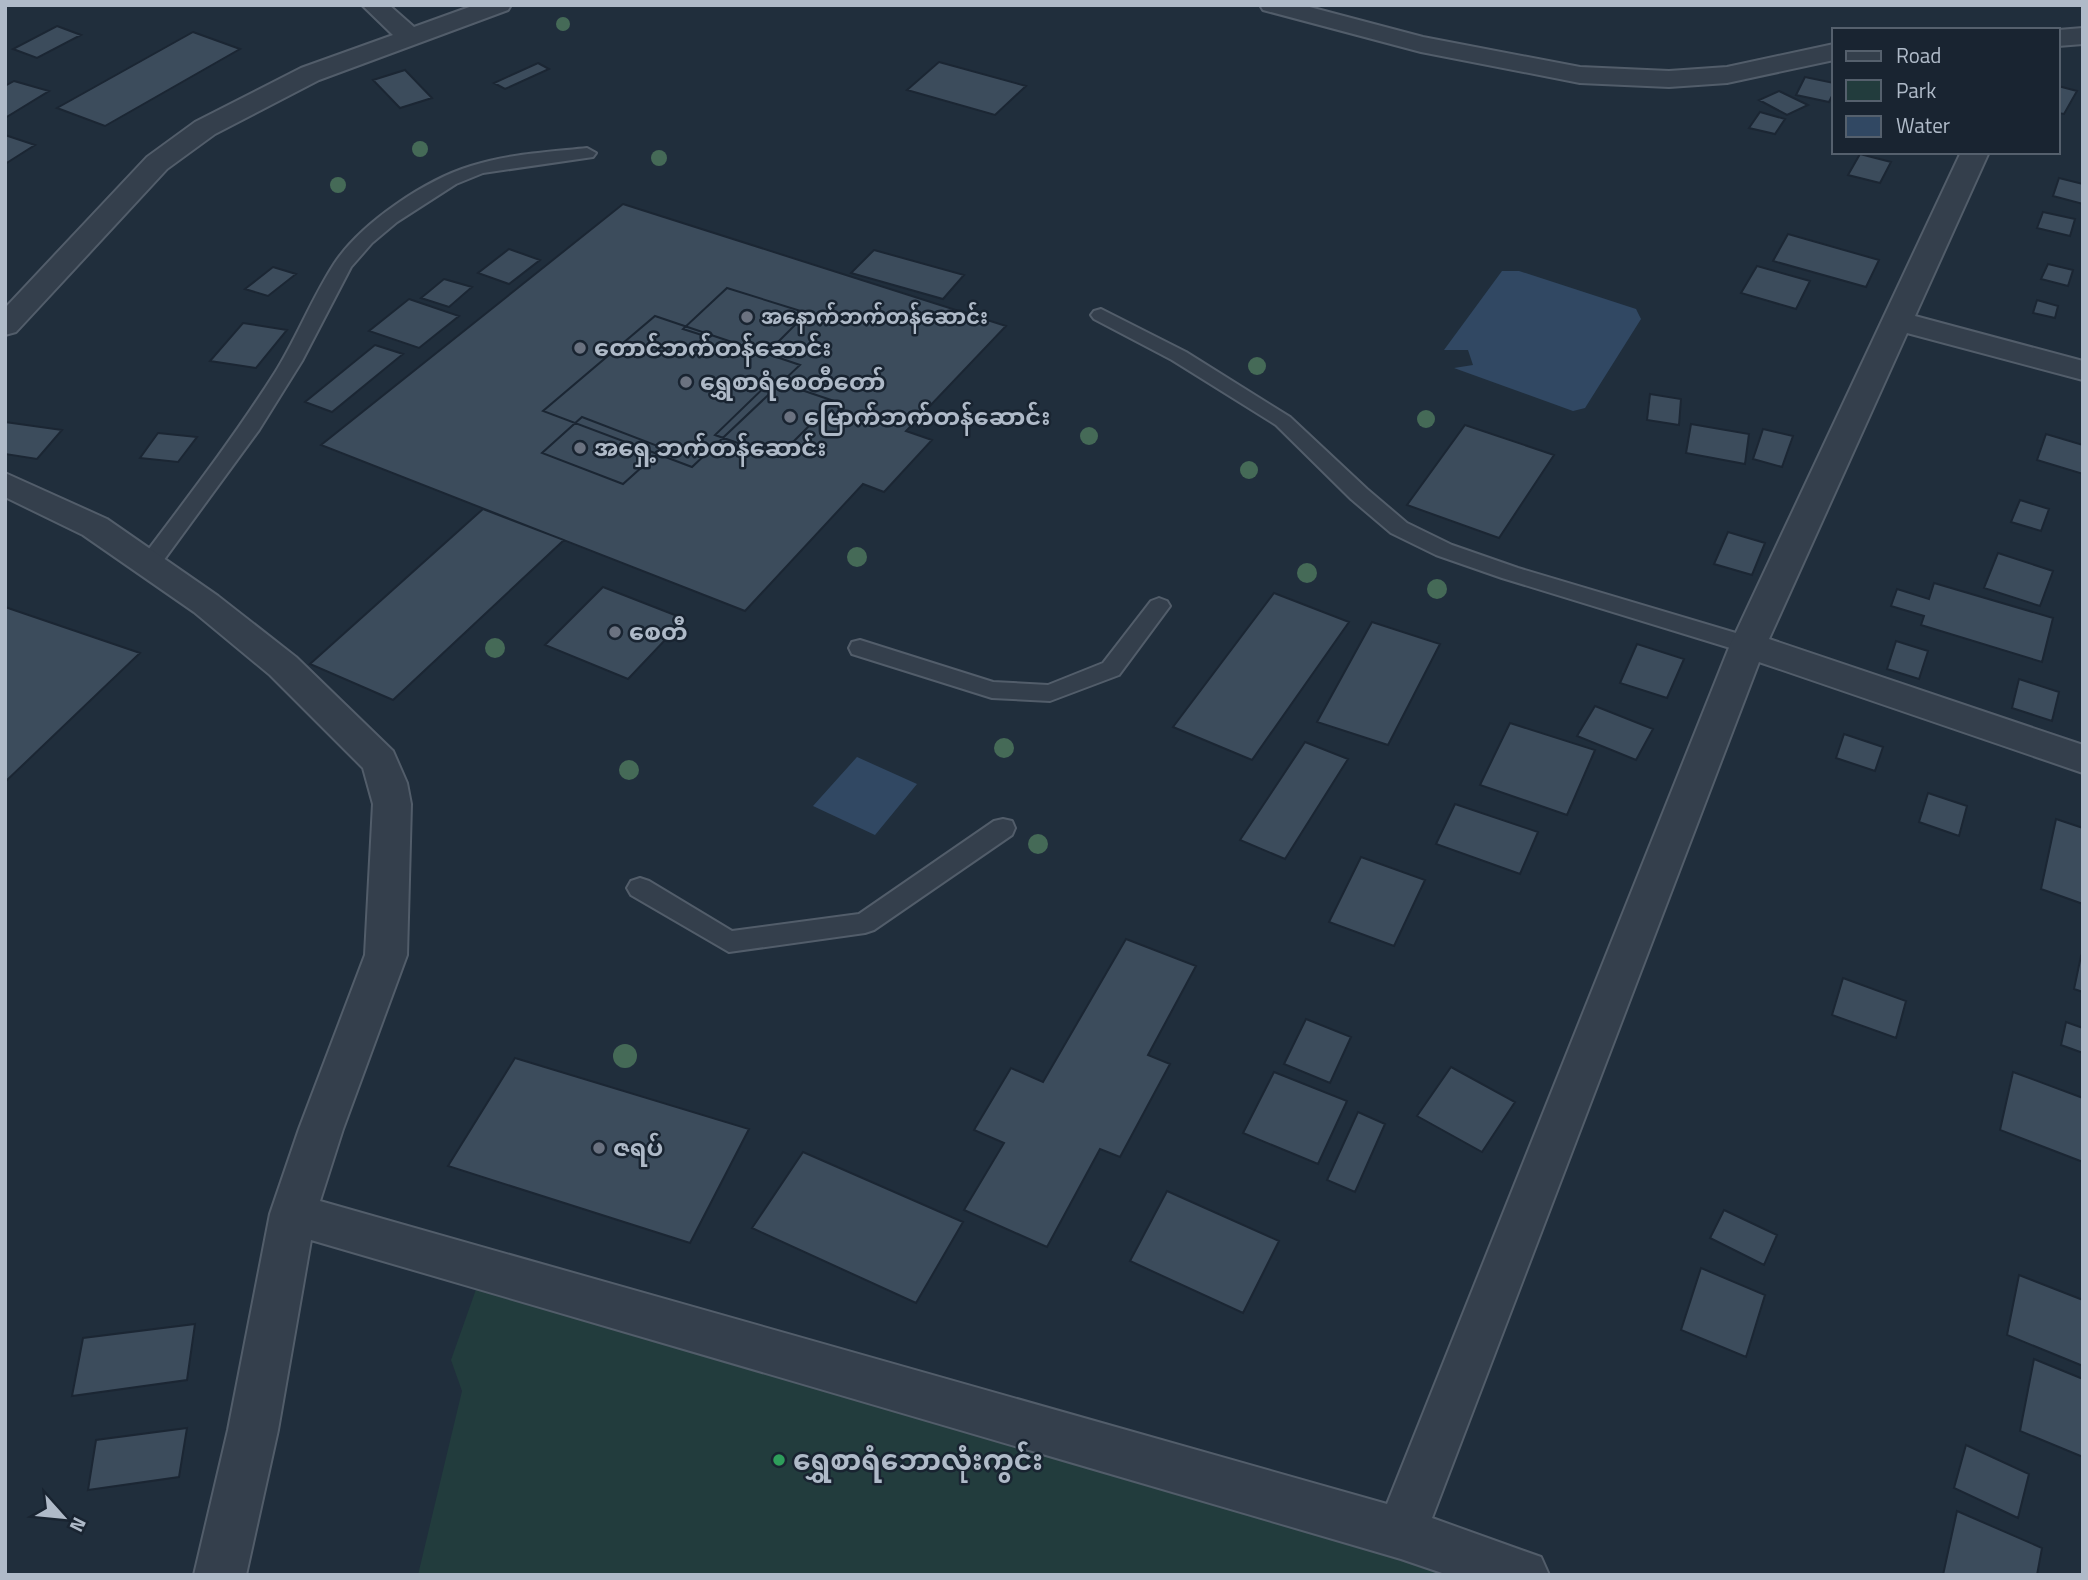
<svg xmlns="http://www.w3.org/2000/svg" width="2088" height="1580" font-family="'Titillium Web','Noto Sans Myanmar',sans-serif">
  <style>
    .green { fill: #223c3d }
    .water { fill: #314863 }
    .building { fill: #3c4c5c; stroke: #1b2633; stroke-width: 2 }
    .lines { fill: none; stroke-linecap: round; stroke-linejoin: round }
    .lane-casing { stroke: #525d6a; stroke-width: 4 }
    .street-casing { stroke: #525d6a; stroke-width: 4 }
    .lane { fill: #343f4c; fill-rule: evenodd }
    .street { fill: #343f4c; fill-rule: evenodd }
    .tree { fill: #456a57 }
    .worship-dot { fill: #6b7280; stroke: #192431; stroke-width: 2.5 }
    .leisure-dot { fill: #2e9e5b; stroke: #192431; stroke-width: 2.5 }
    .labels { text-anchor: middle; stroke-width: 5; stroke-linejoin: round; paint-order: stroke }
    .far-poi-label { font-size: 21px; font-weight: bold; fill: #afbac8; stroke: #192431; text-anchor: start }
    .poi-label { font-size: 24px; font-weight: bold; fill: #afbac8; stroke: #192431; text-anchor: start }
    .near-poi-label { font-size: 28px; font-weight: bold; fill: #afbac8; stroke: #192431; text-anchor: start }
  </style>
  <rect width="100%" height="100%" fill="#202e3c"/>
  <path class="green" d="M485 1264 1456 1575H418L462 1391 451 1360Z"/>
  <path class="water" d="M1502 271H1519L1636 309 1641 319 1585 408 1573 411 1454 368 1473 365 1468 350H1444Z
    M857 757 917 784 875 835 813 806Z"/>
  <path class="building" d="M57 26 81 35 37 58 13 49Z
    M193 32 240 49 105 126 57 108Z
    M939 62 1026 86 995 115 907 90Z
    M538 63 549 69 505 89 494 83Z
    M405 70 432 98 400 108 373 80Z
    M1805 77 1834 83V92L1829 102 1796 95Z
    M14 81 49 91 5 118V86Z
    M2058 86 2077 91 2064 114 2058 113Z
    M1779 91 1808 105 1787 115 1759 100Z
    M1760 112 1785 119 1775 134 1749 128Z
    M5 135 35 145 5 164Z
    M1860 154 1891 162 1880 183 1848 175Z
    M2059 178 2083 184V204L2053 196Z
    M623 204 1006 326 906 431 932 440 884 492 863 484 745 611 321 445Z
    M2043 212 2075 219 2070 236 2037 228Z
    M1788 234 1879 260 1866 287 1773 261Z
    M509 249 540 260 509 284 478 273Z
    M874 250 964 275 943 299 851 273Z
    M2048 264 2073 270 2068 286 2041 279Z
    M1757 266 1810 281 1796 309 1741 293Z
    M273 267 296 274 268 296 245 289Z
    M444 279 472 287 449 307 421 298Z
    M727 288 807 313 763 357 736 348 728 357 695 346 705 336 683 329Z
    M409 299 459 316 419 348 369 331Z
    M2037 300 2058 306 2055 318 2033 313Z
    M655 316 800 365 692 467 543 411Z
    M243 323 287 330 256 368 210 361Z
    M375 345 403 354 332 412 305 402Z
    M772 380 834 401 778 457 715 435Z
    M1650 394 1681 399 1679 425 1647 420Z
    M582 417 663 448 623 484 542 453Z
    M5 422 62 430 37 459 5 454Z
    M1691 424 1749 434 1745 464 1686 453Z
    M1465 425 1554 455 1499 538 1407 505Z
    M1763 429 1793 436 1782 467 1753 459Z
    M158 433 197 437 178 462 140 458Z
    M2046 434 2083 445V474L2037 460Z
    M2020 500 2049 509 2041 531 2011 522Z
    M483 509 564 540 393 700 310 664Z
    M1728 532 1765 543 1752 575 1714 564Z
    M1998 553 2053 571 2040 606 1984 588Z
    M1934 583 2053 618 2042 662 1921 625 1924 616 1891 606 1897 589 1929 599Z
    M603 587 685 619 628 679 545 645Z
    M1274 593 1349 622 1252 760 1173 727Z
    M5 607 140 653 5 782Z
    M1372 622 1440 644 1388 745 1317 722Z
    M1896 641 1928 651 1919 679 1887 669Z
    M1637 644 1684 659 1667 698 1620 683Z
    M2019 679 2059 692 2052 721 2012 708Z
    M1595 706 1653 729 1636 760 1577 736Z
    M1510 723 1595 750 1567 815 1480 785Z
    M1844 734 1883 747 1875 771 1836 758Z
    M1305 742 1348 759 1285 859 1240 840Z
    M1928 793 1967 806 1959 836 1919 822Z
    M1455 804 1538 832 1520 874 1436 844Z
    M2056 819 2083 828V904L2041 889Z
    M1361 857 1425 880 1394 946 1329 922Z
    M1126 939 1196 966 1148 1055 1170 1064 1120 1157 1100 1149 1047 1247 964 1210 1004 1143 974 1130 1011 1068 1043 1082Z
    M2081 956 2083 957V992L2074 989Z
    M1843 978 1906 1001 1896 1038 1832 1015Z
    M1306 1019 1351 1037 1330 1083 1284 1064Z
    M2066 1022 2083 1028V1053L2061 1045Z
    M515 1058 749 1129 690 1243 448 1166Z
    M1451 1067 1515 1102 1482 1152 1417 1116Z
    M1274 1072 1347 1101 1318 1164 1243 1133Z
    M2013 1072 2083 1098V1162L2000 1130Z
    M1358 1112 1385 1124 1355 1192 1327 1180Z
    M803 1152 963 1222 916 1303 752 1228Z
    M1167 1191 1279 1241 1243 1313 1130 1261Z
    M1724 1210 1777 1235 1764 1265 1710 1238Z
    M1701 1268 1765 1295 1746 1357 1681 1330Z
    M2019 1275 2083 1300V1366L2007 1335Z
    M195 1324 187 1380 72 1396 83 1338Z
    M2034 1359 2083 1379V1457L2020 1431Z
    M187 1428 179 1477 88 1490 96 1440Z
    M1966 1445 2029 1474 2018 1518 1954 1488Z
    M1957 1511 2042 1548 2037 1575H1943Z"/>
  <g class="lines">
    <g class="lane-casing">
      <path id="lane" d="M587 148 596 153 593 157 483 173 456 184 397 222 372 243 351 267 302 361 259 430 158 568 150 570 142 568 139 563 142 558C188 497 235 436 276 371 297 337 312 298 334 264 361 223 425 180 471 166 508 154 549 152 587 148Z
        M1101 309 1186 352 1290 417 1367 489 1407 523 1452 545 1518 568 1756 639 1759 645 1756 651 1748 653 1740 651 1502 578 1436 555 1391 533 1351 499 1276 425 1172 360 1094 319 1091 315 1094 311Z
        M1159 598 1167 601 1170 606 1119 675 1050 701 992 698 852 654 849 648 852 642 860 640 993 682 1048 685 1103 663 1151 601Z
        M1003 819 1012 821 1015 828 1012 835 874 930 865 933 729 952 631 895 627 888 631 881 640 878 649 881 732 931 859 914 994 821Z"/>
    </g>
    <g class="street-casing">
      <path id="street" d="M362 5H389L414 27 475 5H511L508 10 319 80 215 134 167 169 16 332 5 335V308L147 157 195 122 301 68 393 35Z
        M1260 5H1302L1423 37 1580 67 1669 71 1727 67 1834 44V60L1727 83 1669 87 1580 83 1421 52 1263 10Z
        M2083 28V44L2058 46V30Z
        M1961 152H1989L1915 316 2083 361V380L1907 333 1769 639 2083 745V773L1759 662 1432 1518 1541 1557 1549 1575H1448L1401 1559 311 1240 278 1430 246 1575H194L228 1430 270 1214 299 1129 365 955 373 804 363 768 270 675 194 612 83 535 5 497V473L107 519 218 596 296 657 393 751 407 783 411 804 407 955 343 1129 320 1201 1387 1504 1730 645Z"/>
    </g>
    <use href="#lane" class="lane"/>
    <use href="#street" class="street"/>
  </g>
  <g class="tree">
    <circle cx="563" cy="24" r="7"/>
    <circle cx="420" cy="149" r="8"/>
    <circle cx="659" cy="158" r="8"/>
    <circle cx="338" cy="185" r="8"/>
    <circle cx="1257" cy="366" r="9"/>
    <circle cx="1426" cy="419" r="9"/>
    <circle cx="1089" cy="436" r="9"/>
    <circle cx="1249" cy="470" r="9"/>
    <circle cx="857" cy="557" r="10"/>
    <circle cx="1307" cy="573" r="10"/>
    <circle cx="1437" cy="589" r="10"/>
    <circle cx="495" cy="648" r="10"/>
    <circle cx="1004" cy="748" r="10"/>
    <circle cx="629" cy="770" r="10"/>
    <circle cx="1038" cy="844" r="10"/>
    <circle cx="625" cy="1056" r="12"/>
  </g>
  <g class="worship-dot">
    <circle cx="747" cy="317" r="7"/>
    <circle cx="580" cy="348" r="7"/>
    <circle cx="686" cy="382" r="7"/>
    <circle cx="790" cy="417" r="7"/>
    <circle cx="580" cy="448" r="7"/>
    <circle cx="615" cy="632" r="7"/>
    <circle cx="599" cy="1148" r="7"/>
  </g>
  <circle class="leisure-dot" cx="779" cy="1460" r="7"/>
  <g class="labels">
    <g class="far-poi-label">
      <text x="761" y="324">အနောက်ဘက်တန်ဆောင်း</text>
    </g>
    <g class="poi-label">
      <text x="594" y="356">တောင်ဘက်တန်ဆောင်း</text>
      <text x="700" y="390">ရွှေစာရံစေတီတော်</text>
      <text x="804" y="425">မြောက်ဘက်တန်ဆောင်း</text>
      <text x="594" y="456">အရှေ့ဘက်တန်ဆောင်း</text>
      <text x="629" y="640">စေတီ</text>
      <text x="613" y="1156">ဇရပ်</text>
    </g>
    <g class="near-poi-label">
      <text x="793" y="1470">ရွှေစာရံဘောလုံးကွင်း</text>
    </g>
  </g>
  <rect width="2088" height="1580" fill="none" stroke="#afbac8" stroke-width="14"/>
  <rect x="1832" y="28" width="228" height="126" fill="#192431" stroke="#55606d" stroke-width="2"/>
  <rect x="1846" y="51" width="35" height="10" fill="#343f4c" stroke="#55606d" stroke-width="2"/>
  <text x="1896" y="63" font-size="21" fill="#afbac8">Road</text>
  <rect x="1846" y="80" width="35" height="21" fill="#223c3d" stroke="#55606d" stroke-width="2"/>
  <text x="1896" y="98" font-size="21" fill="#afbac8">Park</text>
  <rect x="1846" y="116" width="35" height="21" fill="#314863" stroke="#55606d" stroke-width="2"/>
  <text x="1896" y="133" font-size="21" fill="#afbac8">Water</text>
  <g transform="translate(63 1517) rotate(117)" stroke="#192431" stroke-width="5" paint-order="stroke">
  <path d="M0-5L12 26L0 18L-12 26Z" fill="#afbac8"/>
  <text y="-10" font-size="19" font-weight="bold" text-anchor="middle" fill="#afbac8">N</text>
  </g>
</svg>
